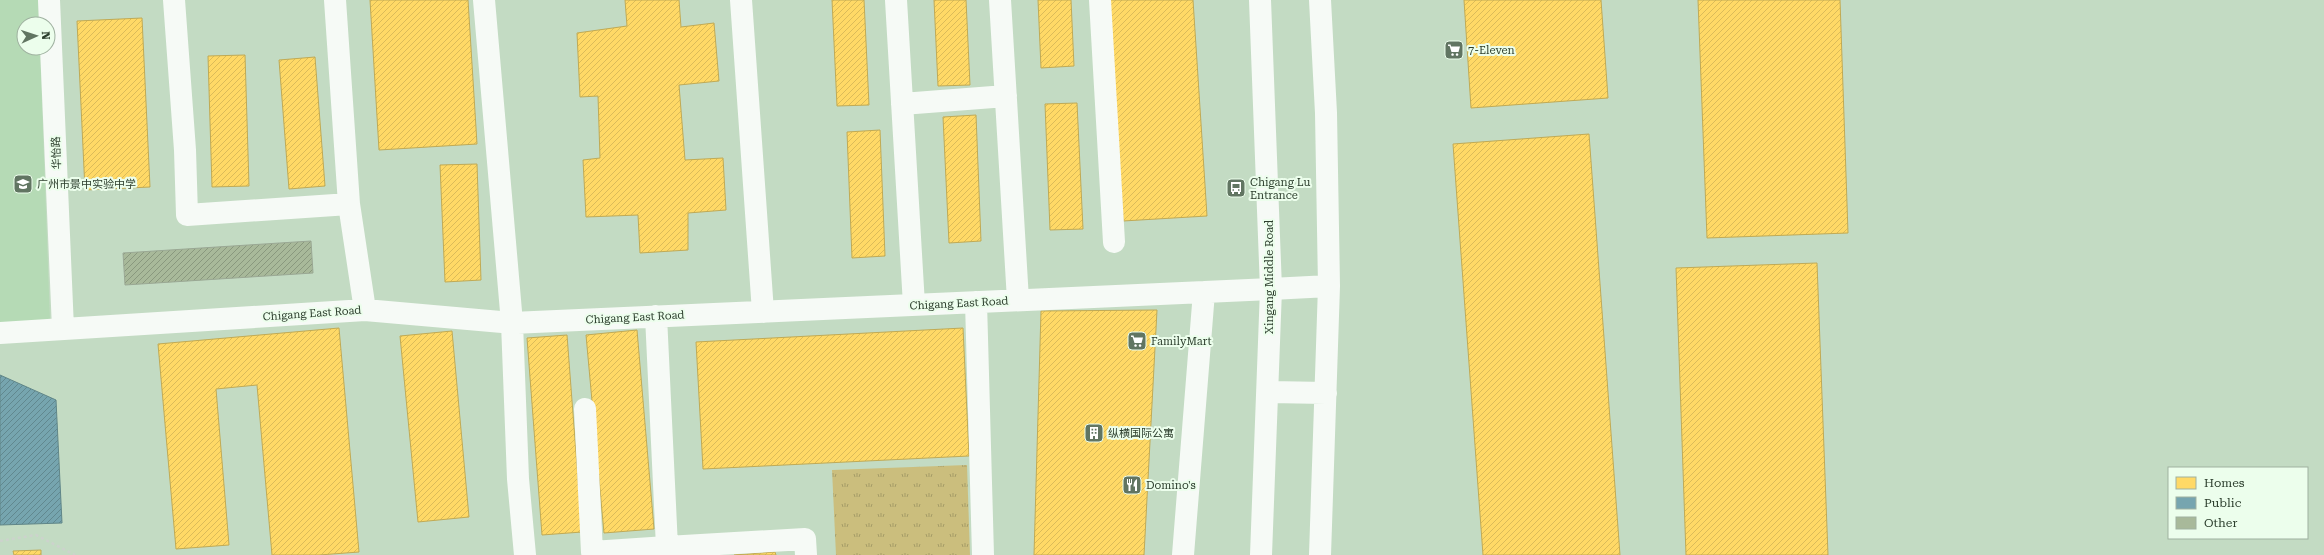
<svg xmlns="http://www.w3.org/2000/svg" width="2324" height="555" font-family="'Roboto Serif','Noto Sans SC',serif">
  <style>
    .built { fill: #b5dab5 }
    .grass { fill: url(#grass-tufts) }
    .homes { fill: url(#homes-hatch); stroke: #c0aa55 }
    .public { fill: url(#public-hatch); stroke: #608688 }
    .building { fill: url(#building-hatch); stroke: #9aa894 }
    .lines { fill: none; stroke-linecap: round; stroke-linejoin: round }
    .path { stroke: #ccd3cc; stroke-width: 2.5; stroke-dasharray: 3 3; stroke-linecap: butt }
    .minor { stroke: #f6faf6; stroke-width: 22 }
    .major { stroke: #f6faf6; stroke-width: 22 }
    .labels { text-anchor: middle; stroke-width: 4; stroke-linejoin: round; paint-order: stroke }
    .poi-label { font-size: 11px; fill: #2c3e2d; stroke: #ecfeec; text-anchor: start }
    .street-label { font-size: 11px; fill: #2c3e2d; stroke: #ecfeec }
  </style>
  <defs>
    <pattern id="grass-tufts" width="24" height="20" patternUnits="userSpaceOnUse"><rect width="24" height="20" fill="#cbbe7d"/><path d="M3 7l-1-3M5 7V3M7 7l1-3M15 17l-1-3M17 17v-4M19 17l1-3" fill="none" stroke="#a59c67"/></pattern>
    <pattern id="homes-hatch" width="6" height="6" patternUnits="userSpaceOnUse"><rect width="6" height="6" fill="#ffd966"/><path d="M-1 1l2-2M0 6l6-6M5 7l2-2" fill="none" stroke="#dbbb59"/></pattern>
    <pattern id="public-hatch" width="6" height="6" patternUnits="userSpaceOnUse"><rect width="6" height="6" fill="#76a5af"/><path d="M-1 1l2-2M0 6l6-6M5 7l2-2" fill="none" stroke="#61888f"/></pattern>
    <pattern id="building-hatch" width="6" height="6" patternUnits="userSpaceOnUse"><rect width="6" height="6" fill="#a8b99a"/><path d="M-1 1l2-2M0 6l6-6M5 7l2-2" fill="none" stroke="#89987e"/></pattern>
  </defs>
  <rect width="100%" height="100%" fill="#c3dbc3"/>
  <path class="built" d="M0 0H38L39 24H24V48H40L50 321 0 324Z"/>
  <path class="grass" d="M967 465 970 555H836L832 470Z"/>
  <path class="homes" d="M370 0H468L477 144 379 150Z
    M625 0H679L681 27 714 23 719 81 679 85 685 160 723 158 726 210 688 213V250L640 253 638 215 586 217 583 160 600 158 598 96 580 97 577 33 627 26Z
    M832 0H864L869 105 837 106Z
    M934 0H966L970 85 938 86Z
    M1038 0H1071L1074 66 1041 68Z
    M1109 0H1193L1207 216 1123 221Z
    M1464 0H1601L1608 98 1471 108Z
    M1698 0H1840L1848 233 1707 238Z
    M142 18 150 187 85 190 77 21Z
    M245 55 249 186 212 187 208 56Z
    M315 57 325 186 289 189 279 60Z
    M1077 103 1083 229 1050 230 1045 104Z
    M976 115 981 241 949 243 943 117Z
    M880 130 885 256 852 258 847 132Z
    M1589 134 1620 555H1483L1453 144Z
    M477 164 481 280 445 282 440 165Z
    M1817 263 1828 555H1686L1676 268Z
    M1157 310 1144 555H1034L1041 311Z
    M339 328 359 552 319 555H272L257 385 216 389 229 545 176 549 158 344Z
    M963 328 969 456 703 469 696 342Z
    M637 330 654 529 604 533 586 335Z
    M452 331 469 517 418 522 400 336Z
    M567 335 582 532 542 535 527 338Z
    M41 550V555H14L13 551Z
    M775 552 776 555H734Z"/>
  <path class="public" d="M0 375 56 400 62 523 0 525Z"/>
  <path class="building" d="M311 241 313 273 125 285 123 253Z"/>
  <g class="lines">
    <path class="path" d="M0 541 36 535 75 555"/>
    <path class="minor" d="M49 0 63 329
      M174 0 185 150 187 215 349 204
      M335 0 349 204 365 310
      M484 0 512 323 518 479 525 555
      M741 0 763 312
      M896 0 914 305
      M1000 0 1018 300
      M1100 0 1114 242
      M902 104 1006 96
      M976 302 983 555
      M656 316 667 547 805 539 806 555
      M0 333 365 310 512 323 1271 289
      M585 409 592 552 667 547
      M1183 555 1204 292"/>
    <path class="major" d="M1260 0 1271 289 1261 555
      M1271 289 1329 286
      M1269 392 1326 393
      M1320 555 1329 286 1326 113 1320 0"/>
  </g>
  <defs>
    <g id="supermarket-square" transform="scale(1)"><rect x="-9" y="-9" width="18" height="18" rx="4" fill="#617562" stroke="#ecfeec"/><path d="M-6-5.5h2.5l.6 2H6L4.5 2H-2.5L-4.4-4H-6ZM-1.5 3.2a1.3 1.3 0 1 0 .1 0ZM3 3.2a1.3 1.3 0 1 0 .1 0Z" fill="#fff"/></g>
    <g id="school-square" transform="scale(1)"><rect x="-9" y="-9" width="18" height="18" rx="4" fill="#617562" stroke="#ecfeec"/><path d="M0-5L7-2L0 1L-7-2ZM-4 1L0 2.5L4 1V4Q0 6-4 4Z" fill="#fff"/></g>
    <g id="bus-square" transform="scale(1)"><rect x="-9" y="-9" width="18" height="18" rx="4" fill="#617562" stroke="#ecfeec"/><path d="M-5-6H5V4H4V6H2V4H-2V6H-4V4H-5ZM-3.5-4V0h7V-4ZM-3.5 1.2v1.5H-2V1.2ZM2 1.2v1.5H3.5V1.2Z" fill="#fff"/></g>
    <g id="building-square" transform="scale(1)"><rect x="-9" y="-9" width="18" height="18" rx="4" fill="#617562" stroke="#ecfeec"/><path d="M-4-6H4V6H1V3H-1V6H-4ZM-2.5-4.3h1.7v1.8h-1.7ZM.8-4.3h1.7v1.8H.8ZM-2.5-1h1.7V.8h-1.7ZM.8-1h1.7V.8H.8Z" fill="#fff"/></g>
    <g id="restaurant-square" transform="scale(1)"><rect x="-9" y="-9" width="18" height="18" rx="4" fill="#617562" stroke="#ecfeec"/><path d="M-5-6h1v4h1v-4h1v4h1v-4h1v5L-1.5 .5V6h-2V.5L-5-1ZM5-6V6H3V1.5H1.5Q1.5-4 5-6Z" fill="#fff"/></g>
  </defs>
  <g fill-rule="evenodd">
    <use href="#supermarket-square" x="1454" y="50"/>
    <use href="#school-square" x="23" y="184"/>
    <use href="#bus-square" x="1236" y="188"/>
    <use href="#supermarket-square" x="1137" y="341"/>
    <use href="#building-square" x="1094" y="433"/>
    <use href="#restaurant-square" x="1132" y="485"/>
  </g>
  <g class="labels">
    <g class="poi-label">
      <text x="1468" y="54">7-Eleven</text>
      <text x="1250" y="186">Chigang Lu<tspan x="1250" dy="13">Entrance</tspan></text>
      <text x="37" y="188">广州市景中实验中学</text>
      <text x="1151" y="345">FamilyMart</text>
      <text x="1108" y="437">纵横国际公寓</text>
      <text x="1146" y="489">Domino's</text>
    </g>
    <g class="street-label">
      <text transform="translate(56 153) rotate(-92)" y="4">华怡路</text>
      <text transform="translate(1269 277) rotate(-90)" y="4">Xingang Middle Road</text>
      <text transform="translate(959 303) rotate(-3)" y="4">Chigang East Road</text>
      <text transform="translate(312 313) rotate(-4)" y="4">Chigang East Road</text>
      <text transform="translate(635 317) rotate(-3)" y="4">Chigang East Road</text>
    </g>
  </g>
  <rect x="2168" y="467" width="140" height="72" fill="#ecfeec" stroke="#9fb1a0"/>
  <rect x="2176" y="477" width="20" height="12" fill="#ffd966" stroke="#9fb1a0"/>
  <text x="2204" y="487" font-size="12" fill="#2c3e2d">Homes</text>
  <rect x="2176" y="497" width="20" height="12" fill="#76a5af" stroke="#9fb1a0"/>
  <text x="2204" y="507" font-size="12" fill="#2c3e2d">Public</text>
  <rect x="2176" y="517" width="20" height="12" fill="#a8b99a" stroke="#9fb1a0"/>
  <text x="2204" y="527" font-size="12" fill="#2c3e2d">Other</text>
  <g transform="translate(36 36) rotate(87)"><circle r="19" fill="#ecfeec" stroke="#9fb1a0"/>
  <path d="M0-3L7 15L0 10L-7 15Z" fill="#617562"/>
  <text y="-6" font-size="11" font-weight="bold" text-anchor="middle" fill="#2c3e2d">N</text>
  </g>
</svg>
